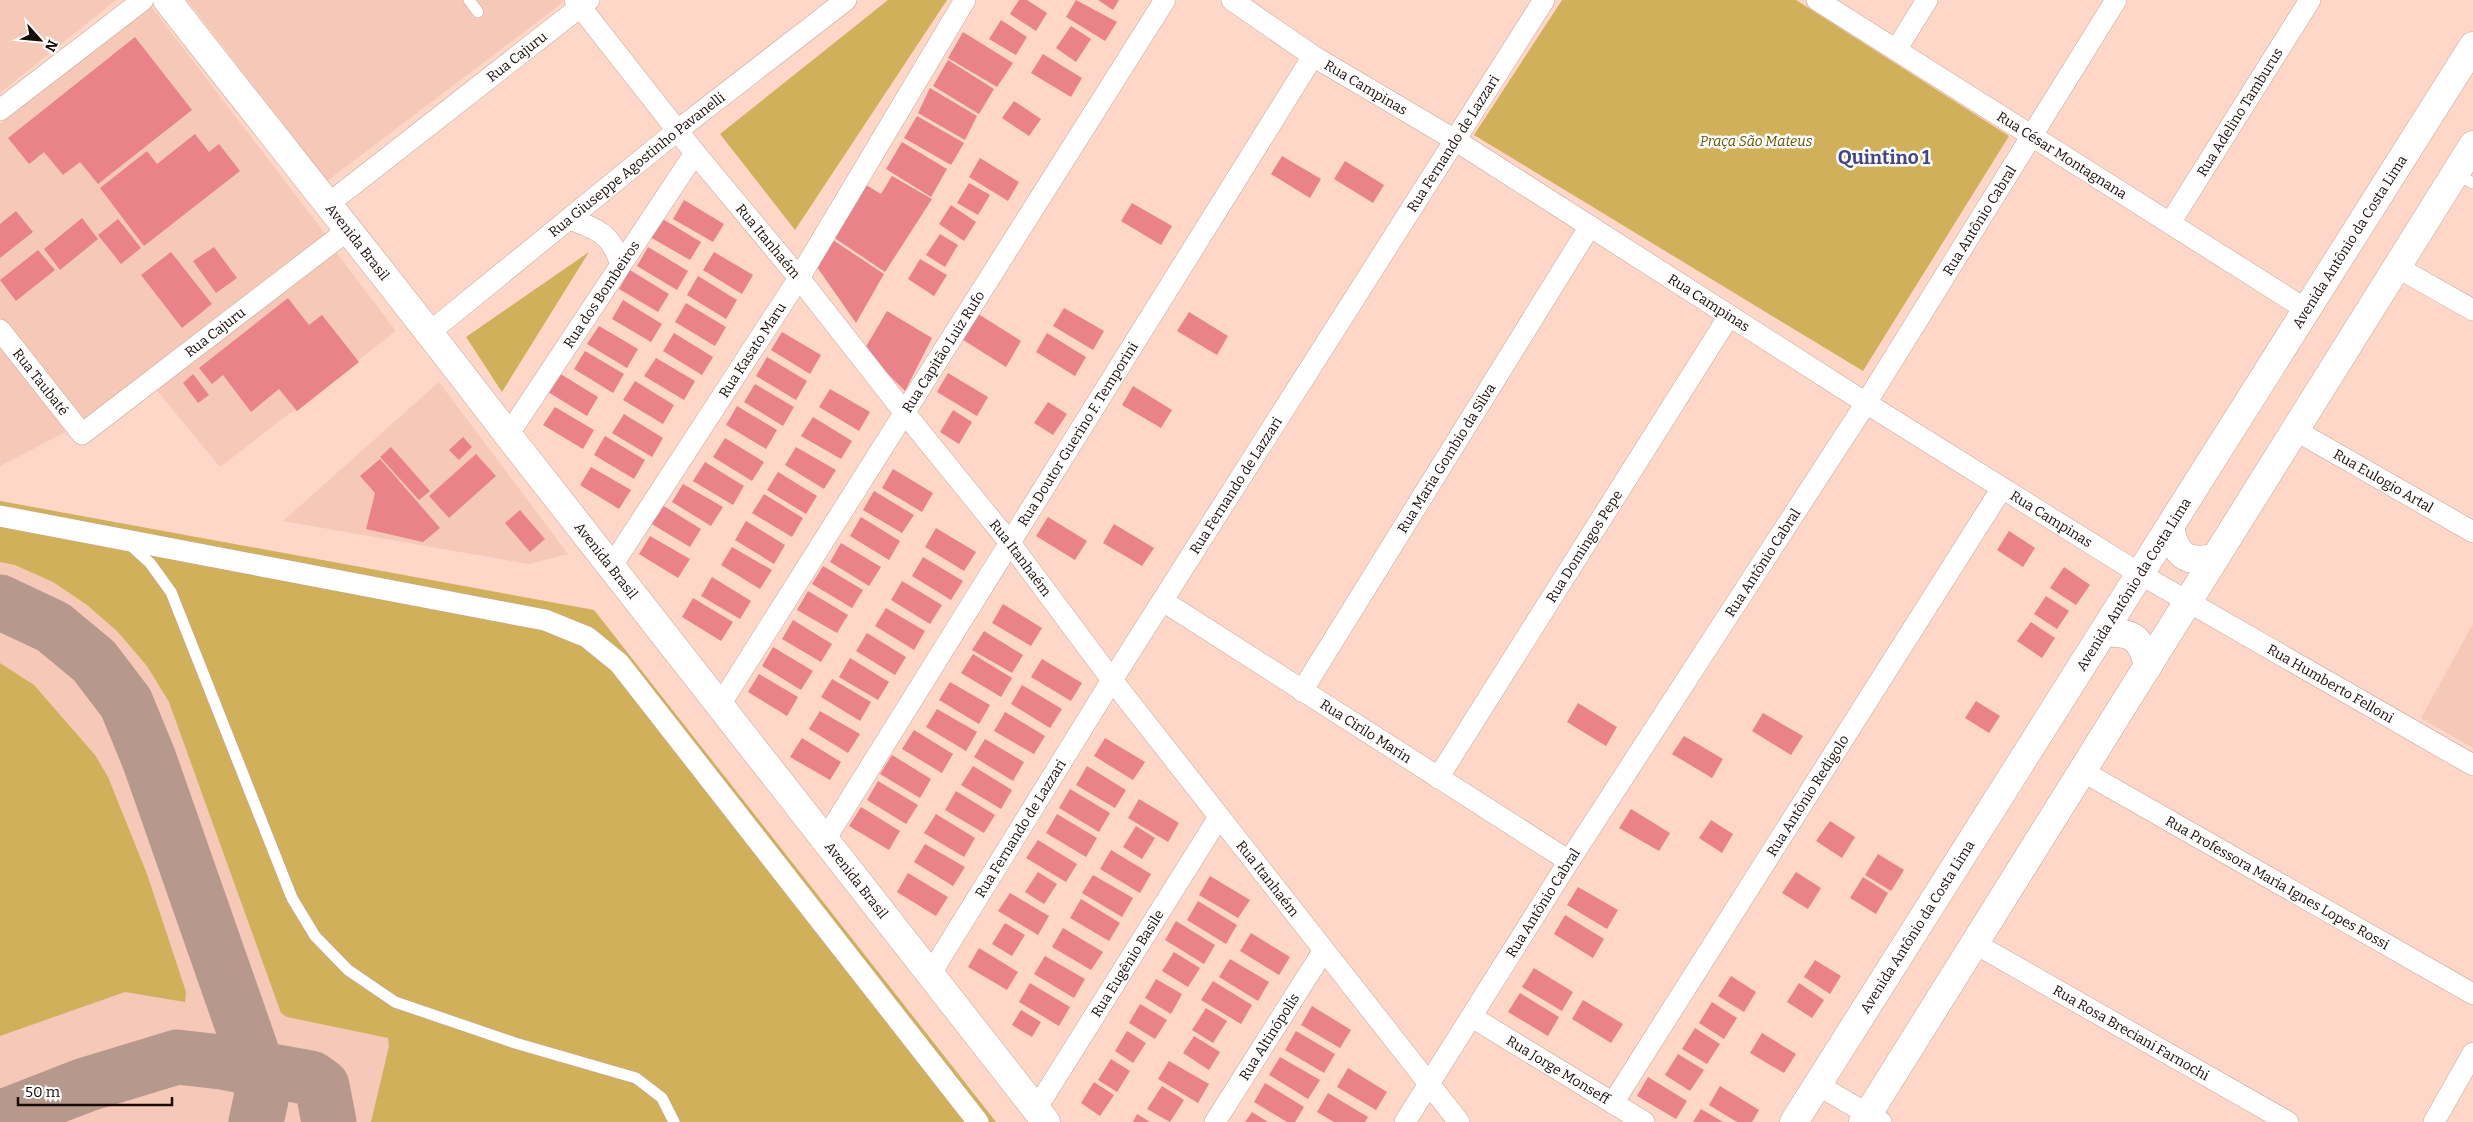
<svg xmlns="http://www.w3.org/2000/svg" width="2473" height="1122" font-family="Bitter,serif">
  <style>
    .built { fill: #f6c8b7 }
    .green { fill: #d0b05a }
    .lines { fill: none; stroke-linecap: round; stroke-linejoin: round }
    .taxiway { stroke: #b6988c; stroke-width: 55 }
    .building { fill: #e98389 }
    .lane-casing { stroke: #c9a497; stroke-width: 12 }
    .street-casing { stroke: #c9a497; stroke-width: 22 }
    .secondary-casing { stroke: #c9a497; stroke-width: 29 }
    .lane { stroke: #fff; stroke-width: 11 }
    .street { stroke: #fff; stroke-width: 21 }
    .secondary { stroke: #fff; stroke-width: 28 }
    .labels { text-anchor: middle; stroke-width: 5; stroke-linejoin: round; paint-order: stroke }
    .street-label { font-size: 14px; fill: #190c08; stroke: #fff }
    .park-label { font-size: 14px; font-style: italic; fill: #6b5300; stroke: #fff }
    .district-label { font-size: 19px; font-weight: bold; fill: #464583; stroke: #fff }
  </style>
  <rect width="100%" height="100%" fill="#fed7c9"/>
  <path class="built" d="M0 0H116L0 93Z
    M187 0H566L327 181Z
    M150 5 327 236 83 423 0 466V124Z
    M336 252 396 331 220 467 154 387Z
    M439 382 568 554 529 564 283 521Z
    M0 501 594 610 996 1122H0Z
    M2473 624V748L2421 718Z"/>
  <path class="green" d="M888 0H947L795 230 720 134Z
    M1562 0H1796L2009 136 1863 371 1474 135Z
    M589 252 502 392 466 337Z
    M0 501 594 610 996 1122H371L389 1046 388 1038 287 1017 281 1013 169 702 147 666 117 631 87 605 53 582 15 565 0 562Z
    M0 663 34 685 95 755 108 777 147 874 186 992 185 1002 125 992 0 1036Z"/>
  <g class="lines">
    <path class="taxiway" d="M0 602 53 627 94 661 126 703 149 759 257 1067 262 1095 256 1122
      M0 1118 85 1085 177 1057 221 1062 311 1078 322 1086 329 1122"/>
  </g>
  <path class="building" d="M1019 0H1027L1047 13 1036 31 1010 14Z
    M1076 0 1117 22 1105 41 1066 17Z
    M1098 0H1119L1113 10Z
    M1001 20 1027 37 1016 55 989 39Z
    M1071 26 1091 39 1076 62 1056 48Z
    M963 32 1013 63 997 87 948 58Z
    M135 37 192 110 98 184 80 162 63 175 44 152 29 164 8 138Z
    M1043 54 1082 78 1071 97 1031 73Z
    M948 60 994 89 979 114 933 86Z
    M930 88 977 116 965 140 918 113Z
    M1014 101 1041 119 1029 136 1002 118Z
    M917 116 964 143 951 165 904 138Z
    M195 134 209 152 219 144 240 171 144 246 100 188 147 151 157 164Z
    M902 142 947 169 931 197 886 169Z
    M1282 156 1321 179 1310 198 1271 174Z
    M980 158 1019 182 1008 201 969 177Z
    M1345 161 1384 185 1373 203 1334 179Z
    M892 176 932 199 885 272 833 237 866 185 881 194Z
    M969 183 990 195 978 215 957 203Z
    M684 200 724 224 713 242 673 219Z
    M1132 203 1172 226 1161 245 1121 221Z
    M951 205 976 222 964 241 939 224Z
    M16 211 33 232 0 258V224Z
    M82 218 98 239 60 270 44 249Z
    M661 218 701 242 690 260 650 237Z
    M118 219 141 248 121 264 98 235Z
    M940 234 958 245 945 267 926 255Z
    M833 240 884 274 856 323 817 267Z
    M214 247 237 278 216 293 193 261Z
    M648 247 688 271 677 290 637 266Z
    M38 250 55 270 16 301 0 280Z
    M171 252 212 304 182 328 141 275Z
    M714 252 753 275 742 294 703 270Z
    M920 259 947 275 934 296 908 279Z
    M630 270 669 294 658 312 619 289Z
    M698 276 737 300 726 319 687 295Z
    M288 298 309 325 322 315 359 362 297 411 279 389 251 412 223 375 212 384 199 368Z
    M623 300 662 324 651 342 612 319Z
    M686 303 726 327 715 346 675 322Z
    M1064 308 1104 331 1093 350 1053 326Z
    M972 310 1021 341 1006 367 957 336Z
    M887 311 932 338 905 391 864 350Z
    M1189 312 1228 336 1217 355 1177 331Z
    M599 326 638 349 627 368 587 344Z
    M782 332 821 355 810 374 771 350Z
    M674 333 713 357 702 375 663 351Z
    M1047 333 1086 357 1075 376 1036 352Z
    M585 351 624 374 613 393 574 369Z
    M767 357 807 381 796 400 756 376Z
    M656 358 695 381 684 400 644 376Z
    M559 373 598 397 587 416 548 392Z
    M948 373 988 397 977 416 937 392Z
    M193 374 209 395 198 403 183 383Z
    M635 381 674 405 663 424 623 400Z
    M755 384 794 407 783 426 744 402Z
    M1133 386 1172 410 1161 428 1122 405Z
    M830 389 870 412 859 431 819 407Z
    M1048 402 1067 414 1053 435 1034 423Z
    M737 406 777 430 766 449 726 425Z
    M555 407 594 430 583 449 543 425Z
    M953 410 972 422 959 444 940 432Z
    M624 414 663 438 652 457 612 433Z
    M813 417 852 441 841 459 801 436Z
    M605 436 645 460 634 479 594 455Z
    M463 437 472 447 459 460 449 450Z
    M725 438 764 462 752 481 713 457Z
    M391 447 430 491 419 500 380 457Z
    M796 447 836 470 824 489 785 465Z
    M476 454 496 476 449 518 429 496Z
    M380 459 440 528 423 542 366 529 375 493 360 476Z
    M705 462 744 486 733 505 693 481Z
    M591 467 631 490 619 509 580 485Z
    M893 469 933 493 922 512 882 488Z
    M778 472 817 496 806 514 767 490Z
    M683 484 723 507 711 526 672 502Z
    M874 491 914 515 902 533 863 510Z
    M764 494 803 518 792 537 752 513Z
    M662 505 701 529 690 547 650 523Z
    M520 510 545 539 530 552 505 523Z
    M861 517 900 541 889 560 850 536Z
    M1048 517 1087 541 1075 560 1036 536Z
    M746 521 785 545 774 564 735 540Z
    M1114 524 1154 548 1142 566 1103 543Z
    M936 528 976 552 964 571 925 547Z
    M2009 531 2035 548 2023 567 1997 550Z
    M650 536 690 559 678 578 639 554Z
    M841 543 881 567 869 586 830 562Z
    M732 547 772 570 760 589 721 565Z
    M923 557 963 581 951 600 912 576Z
    M823 566 863 590 852 608 812 584Z
    M2064 567 2090 585 2076 605 2050 588Z
    M712 577 751 601 740 619 701 596Z
    M902 581 942 605 930 624 891 600Z
    M808 591 848 615 837 633 797 610Z
    M2046 596 2069 611 2057 629 2034 614Z
    M693 598 733 622 721 641 682 617Z
    M1003 604 1042 628 1031 646 992 623Z
    M886 608 925 631 914 650 875 626Z
    M793 620 832 644 821 662 782 639Z
    M2031 622 2055 638 2042 658 2017 641Z
    M984 631 1023 655 1012 673 972 650Z
    M867 633 906 657 895 675 856 651Z
    M773 647 813 671 801 690 762 666Z
    M973 654 1012 678 1001 697 961 673Z
    M850 658 889 682 878 700 839 677Z
    M1042 659 1082 683 1071 701 1031 677Z
    M759 674 798 697 787 716 748 692Z
    M832 679 871 702 860 721 821 697Z
    M950 682 990 705 979 724 939 700Z
    M1022 685 1062 709 1050 728 1011 704Z
    M1976 701 2000 716 1989 733 1965 718Z
    M1578 703 1617 727 1606 746 1567 722Z
    M937 709 977 732 966 751 926 727Z
    M820 711 860 734 848 753 809 729Z
    M1005 712 1045 736 1034 754 994 731Z
    M1763 713 1803 736 1791 755 1752 731Z
    M914 730 953 754 942 773 902 749Z
    M1684 736 1723 759 1712 778 1672 754Z
    M802 738 841 762 830 780 790 757Z
    M1105 738 1145 762 1133 780 1094 756Z
    M985 739 1024 762 1013 781 974 757Z
    M892 755 931 779 920 798 880 774Z
    M973 766 1012 790 1001 809 961 785Z
    M1087 766 1126 790 1115 808 1076 785Z
    M878 781 918 805 906 824 867 800Z
    M1070 789 1110 813 1099 832 1059 808Z
    M956 791 995 815 984 833 945 810Z
    M1139 799 1179 823 1168 842 1128 818Z
    M861 807 900 831 889 850 849 826Z
    M1631 809 1670 833 1659 851 1619 828Z
    M936 814 975 838 964 857 924 833Z
    M1057 814 1097 838 1086 857 1046 833Z
    M1711 820 1733 834 1722 853 1699 838Z
    M1830 821 1855 837 1842 858 1816 841Z
    M1136 826 1155 838 1142 859 1123 847Z
    M1038 840 1077 864 1066 882 1026 858Z
    M925 844 965 867 953 886 914 862Z
    M1111 850 1151 874 1140 893 1100 869Z
    M1878 854 1904 870 1891 891 1865 875Z
    M1038 872 1057 884 1044 904 1025 892Z
    M1796 872 1821 888 1808 909 1782 893Z
    M908 873 948 897 936 916 897 892Z
    M1093 875 1133 898 1122 917 1082 893Z
    M1210 876 1250 900 1238 918 1199 895Z
    M1863 877 1888 893 1876 914 1850 898Z
    M1578 887 1618 910 1607 929 1567 905Z
    M1010 893 1049 916 1038 935 998 911Z
    M1081 899 1120 923 1109 941 1070 918Z
    M1198 901 1237 925 1226 944 1187 920Z
    M1565 915 1604 939 1593 958 1554 934Z
    M1176 921 1215 945 1204 964 1165 940Z
    M1005 923 1025 935 1012 956 992 944Z
    M1063 928 1103 952 1091 970 1052 947Z
    M1251 933 1290 957 1279 975 1240 951Z
    M979 948 1018 972 1007 990 968 967Z
    M1174 952 1200 968 1188 987 1162 971Z
    M1045 956 1085 979 1074 998 1034 974Z
    M1230 959 1269 982 1258 1001 1219 977Z
    M1815 960 1841 976 1830 994 1804 977Z
    M1534 968 1573 992 1562 1011 1522 987Z
    M1731 976 1756 992 1744 1012 1718 996Z
    M1156 979 1182 994 1171 1014 1145 998Z
    M1213 981 1252 1005 1241 1024 1201 1000Z
    M1030 983 1070 1007 1059 1026 1019 1002Z
    M1799 983 1824 1000 1812 1018 1787 1002Z
    M1520 993 1559 1017 1548 1036 1508 1012Z
    M1583 1000 1623 1024 1611 1043 1572 1019Z
    M1712 1002 1737 1018 1724 1039 1699 1023Z
    M1140 1004 1167 1020 1155 1039 1129 1023Z
    M1312 1006 1351 1030 1340 1048 1301 1025Z
    M1206 1008 1227 1021 1213 1043 1192 1030Z
    M1021 1010 1041 1022 1032 1037 1012 1025Z
    M1695 1028 1720 1044 1707 1064 1682 1049Z
    M1127 1031 1146 1043 1133 1063 1115 1051Z
    M1296 1031 1335 1054 1324 1073 1285 1050Z
    M1762 1033 1796 1054 1784 1073 1750 1053Z
    M1194 1036 1220 1052 1209 1070 1183 1053Z
    M1678 1054 1704 1070 1690 1091 1665 1075Z
    M1280 1057 1320 1080 1308 1099 1269 1075Z
    M1111 1059 1130 1071 1117 1092 1098 1080Z
    M1169 1061 1209 1084 1198 1103 1158 1079Z
    M1348 1068 1387 1092 1376 1110 1337 1087Z
    M1648 1077 1687 1101 1676 1119 1637 1096Z
    M1094 1082 1114 1095 1100 1116 1081 1103Z
    M1265 1083 1304 1107 1295 1122H1287L1254 1102Z
    M1162 1086 1184 1100 1170 1122 1147 1109Z
    M1720 1086 1759 1110 1752 1122H1737L1709 1105Z
    M1328 1093 1368 1117 1365 1122H1334L1317 1112Z
    M1701 1109 1723 1122H1693Z
    M1252 1112 1268 1122H1245Z
    M1137 1114 1150 1122H1133Z"/>
  <g class="lines">
    <g class="lane-casing">
      <path id="lane" d="M469 0 478 12
        M2455 174 2473 183
        M128 543 150 563 171 592 292 898 315 936 348 970 395 1002 515 1043 636 1078 662 1098 674 1122"/>
    </g>
    <g class="street-casing">
      <g id="street">
        <path id="s1" d="M575 0 695 153 799 278 904 412 1010 543 1112 680 1459 1122"/>
        <path id="s2" d="M1232 0 1313 56 1455 140 1866 403 2140 574 2473 765"/>
        <path id="s3" d="M1817 0 2307 310"/>
        <path d="M1896 50 1927 0"/>
        <path d="M0 110 143 0"/>
        <path id="s4" d="M327 205 589 0"/>
        <path d="M569 219C597 229 611 233 620 263"/>
        <path id="s5" d="M2170 223 2310 0"/>
        <path d="M2397 267 2473 310"/>
        <path id="s6" d="M0 330 82 434 348 230"/>
        <path id="s7" d="M430 332 678 130 846 0"/>
        <path id="s8" d="M2295 430 2473 532"/>
        <path id="s9" d="M508 435 695 153"/>
        <path d="M0 516 545 620 587 637 619 663 978 1122"/>
        <path id="s10" d="M611 567 799 278 965 0"/>
        <path id="s11" d="M1163 601 1569 861"/>
        <path id="s12" d="M1302 691 1590 226"/>
        <path id="s13" d="M720 705 1165 0"/>
        <path id="s14" d="M2082 771 2473 994"/>
        <path id="s15" d="M1438 778 1729 316"/>
        <path id="s16" d="M826 838 1313 56"/>
        <path id="s17" d="M1974 943 2288 1122"/>
        <path id="s18" d="M931 973 1112 680 1544 0"/>
        <path id="s19" d="M1472 1017 1644 1122"/>
        <path d="M1818 1085 1881 1122"/>
        <path id="s20" d="M1613 1103 2002 488"/>
        <path id="s21" d="M1036 1109 1219 817"/>
        <path id="s22" d="M1215 1122 1324 950"/>
        <path id="s23" d="M1405 1122 1569 861 1866 403 2116 0"/>
        <path d="M2434 1122 2473 1053"/>
      </g>
    </g>
    <g class="secondary-casing">
      <g id="secondary">
        <path id="s24" d="M167 0C280 145 396 288 508 435L1046 1122"/>
        <path d="M2170 527C2175 554 2185 564 2214 558"/>
        <path d="M2103 633C2132 631 2141 637 2148 666"/>
        <path id="s25" d="M1794 1122 2473 46"/>
        <path d="M1863 1122 2473 145"/>
      </g>
    </g>
    <use href="#lane" class="lane"/>
    <use href="#street" class="street"/>
    <use href="#secondary" class="secondary"/>
  </g>
  <g class="labels">
    <g class="street-label">
      <text dy="5" stroke="none"><textPath href="#s4" startOffset="241">Rua Cajuru</textPath></text>
      <text dy="5" stroke="none"><textPath href="#s2" startOffset="160">Rua Campinas</textPath></text>
      <text dy="5" stroke="none"><textPath href="#s5" startOffset="131">Rua Adelino Tamburus</textPath></text>
      <text dy="5" stroke="none"><textPath href="#s18" startOffset="980">Rua Fernando de Lazzari</textPath></text>
      <text dy="5" stroke="none"><textPath href="#s3" startOffset="290">Rua César Montagnana</textPath></text>
      <text dy="5" stroke="none"><textPath href="#s7" startOffset="266">Rua Giuseppe Agostinho Pavanelli</textPath></text>
      <text dy="5" stroke="none"><textPath href="#s23" startOffset="1069">Rua Antônio Cabral</textPath></text>
      <text dy="5" stroke="none"><textPath href="#s1" startOffset="309">Rua Itanhaém</textPath></text>
      <text dy="5" stroke="none"><textPath href="#s25" startOffset="1041">Avenida Antônio da Costa Lima</textPath></text>
      <text dy="5" stroke="none"><textPath href="#s24" startOffset="308">Avenida Brasil</textPath></text>
      <text dy="5" stroke="none"><textPath href="#s9" startOffset="169">Rua dos Bombeiros</textPath></text>
      <text dy="5" stroke="none"><textPath href="#s2" startOffset="565">Rua Campinas</textPath></text>
      <text dy="5" stroke="none"><textPath href="#s6" startOffset="300">Rua Cajuru</textPath></text>
      <text dy="5" stroke="none"><textPath href="#s10" startOffset="259">Rua Kasato Maru</textPath></text>
      <text dy="5" stroke="none"><textPath href="#s13" startOffset="418">Rua Capitão Luiz Rufo</textPath></text>
      <text dy="5" stroke="none"><textPath href="#s6" startOffset="66">Rua Taubaté</textPath></text>
      <text dy="5" stroke="none"><textPath href="#s16" startOffset="476">Rua Doutor Guerino F. Temporini</textPath></text>
      <text dy="5" stroke="none"><textPath href="#s12" startOffset="274">Rua Maria Gombio da Silva</textPath></text>
      <text dy="5" stroke="none"><textPath href="#s8" startOffset="102">Rua Eulogio Artal</textPath></text>
      <text dy="5" stroke="none"><textPath href="#s18" startOffset="575">Rua Fernando de Lazzari</textPath></text>
      <text dy="5" stroke="none"><textPath href="#s2" startOffset="970">Rua Campinas</textPath></text>
      <text dy="5" stroke="none"><textPath href="#s15" startOffset="274">Rua Domingos Pepe</textPath></text>
      <text dy="5" stroke="none"><textPath href="#s1" startOffset="714">Rua Itanhaém</textPath></text>
      <text dy="5" stroke="none"><textPath href="#s24" startOffset="712">Avenida Brasil</textPath></text>
      <text dy="5" stroke="none"><textPath href="#s23" startOffset="664">Rua Antônio Cabral</textPath></text>
      <text dy="5" stroke="none"><textPath href="#s25" startOffset="636">Avenida Antônio da Costa Lima</textPath></text>
      <text dy="5" stroke="none"><textPath href="#s2" startOffset="1294">Rua Humberto Felloni</textPath></text>
      <text dy="5" stroke="none"><textPath href="#s11" startOffset="241">Rua Cirilo Marin</textPath></text>
      <text dy="5" stroke="none"><textPath href="#s20" startOffset="364">Rua Antônio Redigolo</textPath></text>
      <text dy="5" stroke="none"><textPath href="#s18" startOffset="170">Rua Fernando de Lazzari</textPath></text>
      <text dy="5" stroke="none"><textPath href="#s24" startOffset="1118">Avenida Brasil</textPath></text>
      <text dy="5" stroke="none"><textPath href="#s1" startOffset="1119">Rua Itanhaém</textPath></text>
      <text dy="5" stroke="none"><textPath href="#s14" startOffset="225">Rua Professora Maria Ignes Lopes Rossi</textPath></text>
      <text dy="5" stroke="none"><textPath href="#s23" startOffset="259">Rua Antônio Cabral</textPath></text>
      <text dy="5" stroke="none"><textPath href="#s25" startOffset="231">Avenida Antônio da Costa Lima</textPath></text>
      <text dy="5" stroke="none"><textPath href="#s21" startOffset="172">Rua Eugênio Basile</textPath></text>
      <text dy="5" stroke="none"><textPath href="#s17" startOffset="181">Rua Rosa Breciani Farnochi</textPath></text>
      <text dy="5" stroke="none"><textPath href="#s22" startOffset="101">Rua Altinópolis</textPath></text>
      <text dy="5" stroke="none"><textPath href="#s19" startOffset="101">Rua Jorge Monseff</textPath></text>
    </g>
    <g class="park-label">
      <text x="1756" y="146">Praça São Mateus</text>
    </g>
    <g class="district-label">
      <text x="1884" y="164">Quintino 1</text>
    </g>
  </g>
  <g transform="translate(40 40) rotate(117)" stroke="#ffffff" stroke-width="4" paint-order="stroke">
  <path d="M0-4L9 19L0 12L-9 19Z" fill="#190c08"/>
  <text y="-8" font-size="14" font-weight="bold" text-anchor="middle" fill="#190c08">N</text>
  </g>
  <path d="M18 1097v8h154v-8" fill="none" stroke="#190c08" stroke-width="2.5"/>
  <text x="25" y="1097" font-size="15" fill="#190c08" stroke="#ffffff" stroke-width="4" paint-order="stroke">50 m</text>
</svg>
